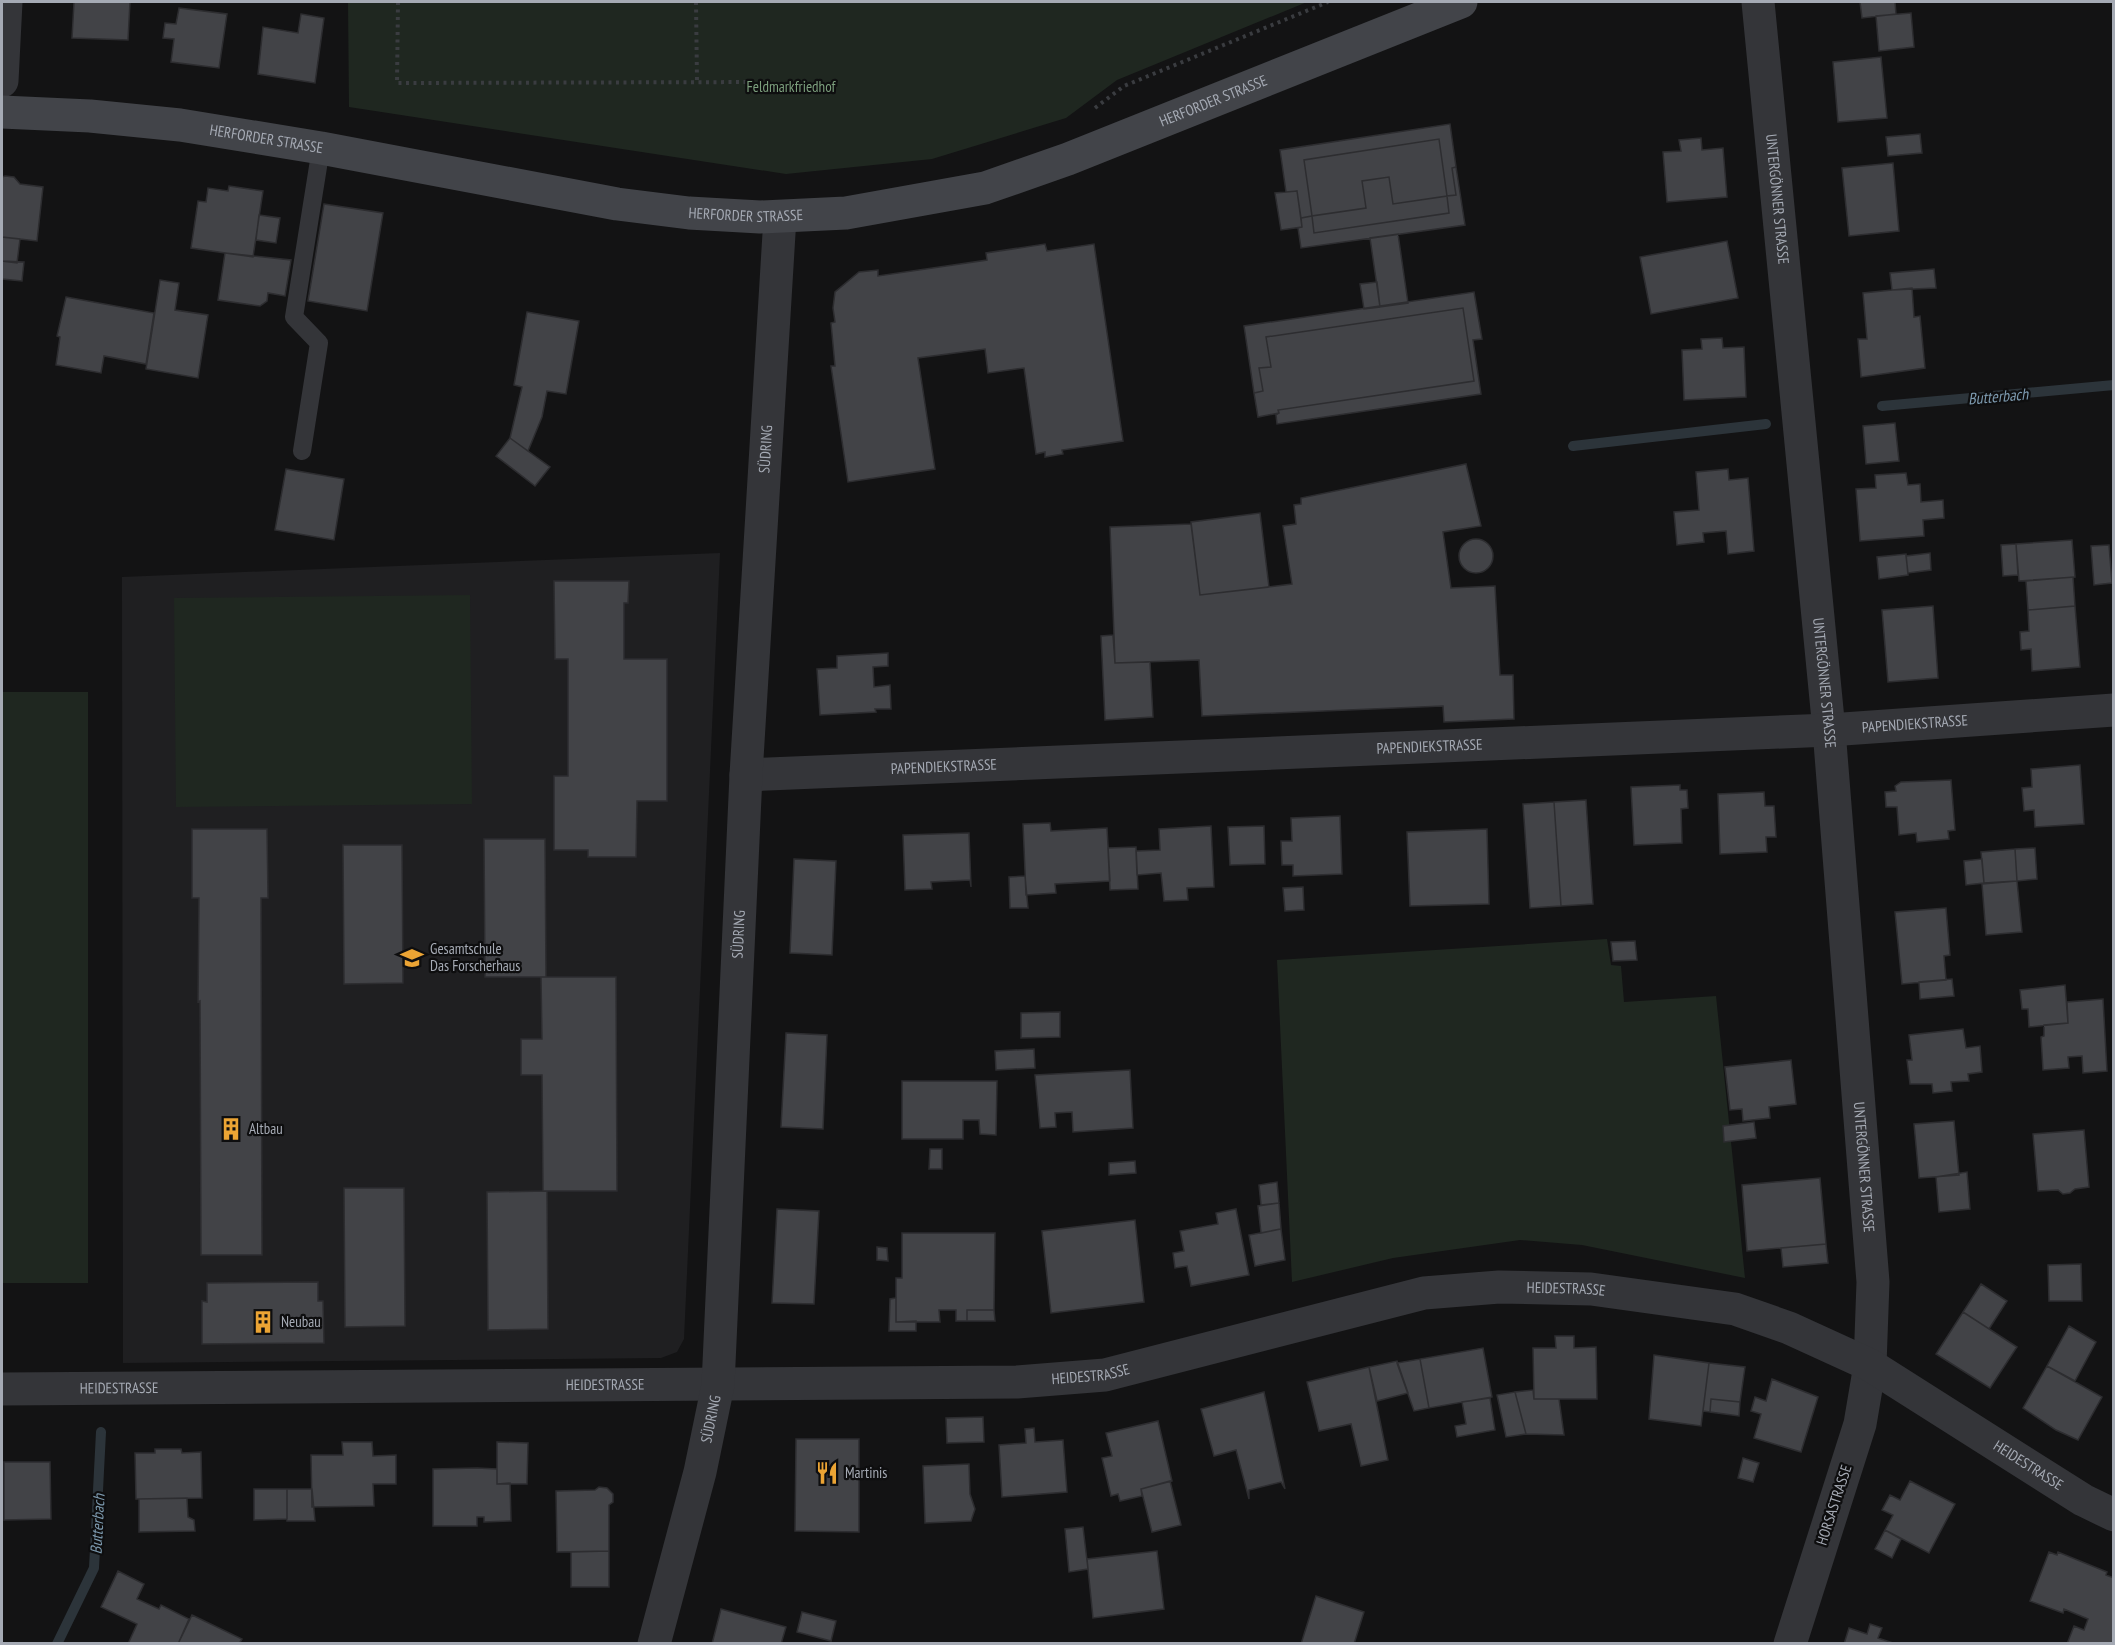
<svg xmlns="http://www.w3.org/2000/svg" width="2115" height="1645" font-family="'PT Sans Narrow',sans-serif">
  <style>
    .built { fill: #1f1f21 }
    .green { fill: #1f2720 }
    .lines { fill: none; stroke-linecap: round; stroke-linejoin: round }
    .stream { stroke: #2c343a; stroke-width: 10 }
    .building { fill: #424347; stroke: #2d2d30; stroke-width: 1.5 }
    .path { stroke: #3a3c40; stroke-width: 4; stroke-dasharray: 3 4.5; stroke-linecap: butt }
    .lane { stroke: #343539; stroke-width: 18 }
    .street { stroke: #343539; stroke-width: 33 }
    .secondary { stroke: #424449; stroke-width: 33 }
    .labels { text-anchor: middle; stroke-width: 4.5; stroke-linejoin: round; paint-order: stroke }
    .park-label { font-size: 15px; fill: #7c9f7d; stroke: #0e0e0f }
    .street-label { font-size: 15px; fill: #a5aab4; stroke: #0e0e0f }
    .poi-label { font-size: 15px; fill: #a5aab4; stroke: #0e0e0f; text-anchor: start }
    .water-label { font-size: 16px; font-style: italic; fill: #7d9aaf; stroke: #0e0e0f }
  </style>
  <rect width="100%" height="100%" fill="#131314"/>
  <path class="built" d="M720 553 684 1339 677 1352 661 1358 123 1363 122 577Z"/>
  <path class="green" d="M348 2H1307L1117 80 1066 118 932 159 786 174 349 107Z
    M470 595 472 804 176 807 174 598Z
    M2 692H88V1283H2Z
    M1607 939 1611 965 1621 966 1624 1002 1716 996 1745 1278 1582 1245 1520 1240 1393 1258 1292 1282 1277 960Z"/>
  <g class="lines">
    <path class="stream" d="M1882 406 2114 385
      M1573 446 1766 424
      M57 1644 94 1568 101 1432"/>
  </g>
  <path class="building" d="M74 2H130L128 40 72 38Z
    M1860 2H1895L1896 14 1862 18Z
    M179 8 227 14 219 68 171 62 174 39 163 38 165 23 176 24Z
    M1911 13 1914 47 1879 51 1876 16Z
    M301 14 324 18 315 83 258 74 263 27 298 33Z
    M1881 57 1887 118 1838 122 1833 62Z
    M1450 124 1456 167 1452 168 1456 195 1447 196 1439 139 1304 160 1312 216 1301 218 1297 191 1286 192 1280 150Z
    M1920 134 1922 153 1888 156 1886 137Z
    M1701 138 1702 150 1723 148 1727 197 1667 202 1663 152 1681 151 1679 140Z
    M1439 139 1447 196 1393 204 1389 177 1362 181 1366 208 1312 216 1304 160Z
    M1893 163 1899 231 1849 236 1842 168Z
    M1456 167 1465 225 1301 248 1298 228 1302 227 1301 218 1312 216 1314 233 1449 213 1447 196 1456 195 1452 168Z
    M5 176 14 177 20 184 43 187 37 241 2 237V177Z
    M1389 177 1393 204 1447 196 1449 213 1314 233 1312 216 1366 208 1362 181Z
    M229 186 263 191 253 257 191 248 198 201 206 202 208 188 228 191Z
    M1297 191 1302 227 1281 230 1275 193Z
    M324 204 383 213 367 311 308 301Z
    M259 215 280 218 276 243 256 240Z
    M1398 234 1408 303 1380 307 1370 238Z
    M2 237 20 239 17 263 2 261Z
    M1727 241 1738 298 1651 314 1640 257Z
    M1045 244 1047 251 1094 244 1123 441 1062 450 1063 454 1045 457V452L1036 454 1024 368 988 373 985 349 918 358 935 469 848 482 831 366H835L831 323 835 322 833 308 835 292 859 272 878 270V276L987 260 986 253Z
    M225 253 291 260 285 296 268 293 267 301 260 306 218 300Z
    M2 261 24 262 22 281 2 279Z
    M1934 269 1936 288 1892 290 1890 273Z
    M160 280 179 283 175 310 208 315 198 378 146 369Z
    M1377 282 1380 307 1364 309 1360 284Z
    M1912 288 1914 317 1920 316 1925 368 1861 377 1858 339H1867L1863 293Z
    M1474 292 1482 339 1473 340 1481 394 1277 424 1276 415 1279 413 1278 410 1474 381 1463 308 1266 337 1271 367 1259 368 1263 391 1254 393 1244 326Z
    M66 297 154 313 146 364 104 356 101 373 56 365 60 337 57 336Z
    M1463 308 1474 381 1278 410 1279 413 1258 417 1254 393 1263 391 1259 368 1271 367 1266 337Z
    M527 312 579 321 566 394 547 391 542 417 528 451 510 438 522 387 514 385Z
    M1722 338 1723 348 1744 347 1746 397 1684 400 1682 350 1702 349 1701 339Z
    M1895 423 1899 461 1866 464 1863 426Z
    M510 438 550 467 535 486 496 456Z
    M1466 464 1481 526 1443 532 1451 588 1495 586 1500 675H1513L1514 719 1444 722 1443 706 1202 716 1199 660 1115 663 1110 527 1191 524 1200 595 1292 584 1283 526 1296 524 1294 505 1301 504V498Z
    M286 469 344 479 334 540 275 530Z
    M1728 469 1729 480 1748 478 1754 551 1728 554 1726 531 1703 533 1704 542 1677 545 1674 512 1699 510 1696 472Z
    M1906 473 1908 485 1920 484 1921 502 1943 500 1944 518 1923 520 1924 536 1860 541 1856 489 1876 488 1875 475Z
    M1260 513 1269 587 1200 595 1191 522Z
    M1459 556a17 17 0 1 1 34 0a17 17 0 1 1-34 0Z
    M2072 540 2075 577 2019 581 2016 544Z
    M2016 544 2018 575 2003 576 2001 545Z
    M2109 545 2112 583 2094 585 2091 546Z
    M1930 553 1931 570 1908 573 1906 556Z
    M1906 554 1908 575 1879 579 1877 557Z
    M2073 577 2075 606 2028 610 2026 581Z
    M554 581H629L628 603H624V659H667V801H637L636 857H588V850H554V776H568V659H555Z
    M1933 606 1938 678 1888 682 1882 610Z
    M2075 606 2080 667 2032 671 2031 649 2021 650 2020 632 2029 631 2028 610Z
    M1113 635 1115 663 1150 662 1153 717 1105 720 1101 636Z
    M888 653V666L873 667 874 687 890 685 891 709H875L876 712 820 715 817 669 837 668V656Z
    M2080 765 2084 824 2035 827 2034 810 2024 811 2022 788 2032 787 2031 769Z
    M1951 780 1955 830 1948 831 1949 839 1917 842 1916 833 1899 835 1897 807H1886L1885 792 1896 791 1895 786 1901 782Z
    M1680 785V790H1687L1688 808 1681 809 1682 843 1634 845 1631 787Z
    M1764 792 1765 806H1774L1776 837H1766L1767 852 1720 854 1718 794Z
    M1586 800 1593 904 1561 906 1554 802Z
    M1554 802 1561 906 1530 908 1523 804Z
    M1340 816 1342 874 1293 876V865H1282L1281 841H1292L1291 818Z
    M1050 823 1051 831 1107 828 1110 881 1055 884 1056 893 1026 895 1023 824Z
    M1211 826 1214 887 1187 888 1188 900 1164 901 1161 873 1137 875 1136 851 1160 850 1159 829Z
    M1264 826 1265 864 1230 865 1228 827Z
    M192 829H267L268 898H261L262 1255H201L200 1001 198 1002 199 898H192Z
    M1487 829 1489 904 1410 906 1407 832Z
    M969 833 971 887 970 880 931 882 932 889 905 890 903 835Z
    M484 839H545L546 977H485Z
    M343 845H402L403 983 344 984Z
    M1136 847 1138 889 1110 890 1108 848Z
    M2035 848 2037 879 2017 881 2015 849Z
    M2015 849 2017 881 1984 883 1981 852Z
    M794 859 836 861 832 955 790 953Z
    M1982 859 1984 883 1966 885 1964 861Z
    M1025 876 1028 908H1010L1009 877Z
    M2017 881 2022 932 1986 935 1982 884Z
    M1303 887 1304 910 1285 911 1283 888Z
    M1946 908 1950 955 1944 956 1946 980 1902 984 1895 912Z
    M1635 941 1637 960 1613 961 1611 942Z
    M541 977H616L617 1191H543L542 1075H521V1039H542Z
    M1952 979 1954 996 1920 999 1919 982Z
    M2065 985 2068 1023 2029 1027 2028 1009H2022L2020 990Z
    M2103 999 2107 1071 2083 1073 2082 1056 2068 1057 2069 1068 2043 1070 2041 1037 2044 1036V1025L2068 1023 2067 1002Z
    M1060 1012V1037L1021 1038V1013Z
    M1963 1029 1966 1048 1980 1046 1982 1072 1968 1074 1969 1081 1951 1082 1952 1091 1933 1093 1932 1084H1910L1907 1060H1912L1909 1035Z
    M786 1033 827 1035 823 1129 781 1127Z
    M1034 1049 1035 1068 996 1070 995 1051Z
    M1791 1060 1796 1104 1769 1107 1770 1118 1743 1121 1742 1109 1730 1110 1725 1067Z
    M1130 1070 1133 1128 1073 1132 1072 1112 1055 1113 1056 1127 1040 1128 1035 1075Z
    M902 1081H997L996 1135 980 1134 979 1120H963V1139H902Z
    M1954 1121 1959 1175 1919 1178 1914 1124Z
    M1754 1122 1756 1138 1724 1142 1723 1126Z
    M2084 1130 2089 1187 2075 1189 2070 1193 2063 1194 2058 1190 2038 1191 2033 1134Z
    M930 1149H942V1169H929Z
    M1135 1161 1136 1173 1109 1175V1163Z
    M1967 1172 1970 1209 1939 1212 1936 1177Z
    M1820 1178 1826 1244 1747 1251 1742 1185Z
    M1277 1182 1279 1203 1261 1205 1259 1185Z
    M344 1188H404L405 1326 345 1327Z
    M547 1191 548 1329 488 1330 487 1192Z
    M1279 1203 1281 1229 1261 1233 1258 1206Z
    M777 1209 819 1211 814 1304 772 1303Z
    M1236 1209 1249 1275 1191 1286 1187 1266 1175 1268 1173 1253 1184 1251 1180 1231 1218 1224 1216 1213Z
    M1135 1220 1144 1302 1051 1313 1042 1231Z
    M1281 1229 1285 1260 1255 1266 1249 1235Z
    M902 1233H995L994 1310H967V1321H956V1310H939L940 1322H896V1278H902Z
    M1826 1244 1828 1263 1783 1267 1781 1248Z
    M877 1247 887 1248 888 1261 877 1260Z
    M2081 1264 2082 1301H2049L2048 1265Z
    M318 1282V1301H323L324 1343 202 1344V1301L207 1302V1283Z
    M1981 1284 2007 1301 1989 1329 1963 1312Z
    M896 1298V1322L916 1321V1331H889L890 1299Z
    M967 1310H994L995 1321H967Z
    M1963 1312 2017 1347 1990 1388 1936 1354Z
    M2069 1326 2096 1342 2075 1381 2047 1366Z
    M1555 1336H1574V1348L1596 1347 1597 1399H1534L1533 1348H1556Z
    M1483 1348 1492 1397 1429 1408 1420 1359Z
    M1654 1355 1709 1363 1701 1426 1649 1419Z
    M1420 1359 1429 1408 1414 1411 1397 1363Z
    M1397 1361 1408 1393 1377 1401 1369 1367Z
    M1709 1363 1745 1367 1740 1402 1711 1399 1710 1412 1703 1411Z
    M2047 1366 2102 1397 2078 1440 2056 1430 2023 1408Z
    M1369 1367 1388 1460 1361 1466 1351 1424 1319 1431 1307 1382Z
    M1772 1379 1818 1397 1801 1452 1754 1438 1761 1414 1751 1411 1755 1397 1766 1401Z
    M1533 1390 1534 1399H1559L1564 1435 1526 1434 1515 1392Z
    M1264 1392 1285 1489 1281 1482 1249 1490V1499L1236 1450 1214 1456 1201 1409Z
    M1515 1392 1526 1434 1506 1437 1497 1395Z
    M1490 1398 1495 1430 1457 1437 1455 1426 1466 1424 1462 1402Z
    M1711 1399 1740 1402 1739 1416 1710 1412Z
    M983 1417 984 1442 947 1443 946 1418Z
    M1158 1421 1172 1481 1141 1489 1142 1496 1120 1501 1118 1494 1111 1496 1102 1458 1112 1456 1106 1433Z
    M1034 1428 1035 1442 1063 1440 1067 1492 1002 1497 999 1445 1026 1443 1025 1429Z
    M796 1439H859V1532L795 1531Z
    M342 1442H372L373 1456 396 1455V1484H373L374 1506 312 1507 311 1455H343Z
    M497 1442 528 1443 527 1484H497Z
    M155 1449H181L182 1453 201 1452 202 1498 136 1499 135 1453H155Z
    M1743 1458 1759 1463 1753 1482 1738 1478Z
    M4 1462H50L51 1519 4 1520Z
    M969 1464 970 1494 975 1509 971 1521 925 1523 923 1466Z
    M477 1468 497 1469V1484L510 1483 511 1521 484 1522V1517H477V1526H433V1469Z
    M1170 1481 1181 1525 1152 1532 1141 1489Z
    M1910 1481 1955 1504 1929 1553 1885 1530 1893 1515 1882 1510 1890 1495 1900 1500Z
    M599 1487 607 1488 613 1494V1502L609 1505V1551L557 1552 556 1491 595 1490Z
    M254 1489H287V1519L254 1520Z
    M287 1489H312L315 1521H287Z
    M187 1498 188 1517 194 1520 195 1531 139 1532V1499Z
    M1083 1527 1088 1569 1069 1572 1065 1529Z
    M1885 1530 1901 1539 1892 1558 1875 1549Z
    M609 1551V1587H571V1552Z
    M1157 1551 1164 1609 1093 1618 1087 1559Z
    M2049 1552 2057 1555 2058 1552 2107 1572 2106 1575 2114 1578V1644H2067L2074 1626 2084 1630 2088 1619 2064 1609 2063 1613 2030 1601Z
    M118 1571 144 1584 137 1599 159 1609 161 1605 189 1619 178 1644H128L137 1624 101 1607Z
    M1316 1596 1364 1612 1354 1644H1301Z
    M721 1609 786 1627 781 1644H712Z
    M802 1612 836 1621 831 1641 797 1632Z
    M192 1615 242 1639 239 1644H178Z
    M1870 1624 1882 1628 1878 1638 1896 1644H1844L1849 1628 1867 1634Z"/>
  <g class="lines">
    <path class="path" d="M398 2 397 83 768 82
      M696 2 697 81
      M1095 108 1124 86 1328 2"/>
    <path class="lane" d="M302 451 319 343 294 317 321 148"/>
    <g class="street">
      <path id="s1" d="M1758 2 1829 730 1873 1282 1870 1365 1860 1424 1790 1644"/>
      <path d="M2 81 6 2"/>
      <path id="s2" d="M746 775 1829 730 2114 710"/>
      <path id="s3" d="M2 1389 1017 1382 1105 1375 1424 1293 1499 1287 1591 1289 1735 1309 1789 1328 1870 1365 2083 1500 2114 1515"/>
      <path id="s4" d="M654 1644 700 1472 718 1385 746 775 780 217"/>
    </g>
    <path class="secondary" id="s5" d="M2 112 90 116 180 125 321 148 617 204 689 213 760 217 846 213 985 188 1068 159 1461 2"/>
  </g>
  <defs>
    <g id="school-bare" transform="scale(1.8)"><path d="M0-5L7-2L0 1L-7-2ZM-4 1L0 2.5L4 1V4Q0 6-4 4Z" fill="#eba434" stroke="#0e0e0f" stroke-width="2.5" paint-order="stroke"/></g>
    <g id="building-bare" transform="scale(1.8)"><path d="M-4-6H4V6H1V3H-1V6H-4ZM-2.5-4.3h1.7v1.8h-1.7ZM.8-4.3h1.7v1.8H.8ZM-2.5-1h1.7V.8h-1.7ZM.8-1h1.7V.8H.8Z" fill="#eba434" stroke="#0e0e0f" stroke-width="2.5" paint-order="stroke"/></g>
    <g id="restaurant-bare" transform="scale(1.8)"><path d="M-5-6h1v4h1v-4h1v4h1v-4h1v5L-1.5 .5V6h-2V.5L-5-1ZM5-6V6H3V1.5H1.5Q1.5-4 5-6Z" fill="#eba434" stroke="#0e0e0f" stroke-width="2.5" paint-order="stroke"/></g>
  </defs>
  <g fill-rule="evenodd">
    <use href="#school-bare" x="412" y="958"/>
    <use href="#building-bare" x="231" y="1129"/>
    <use href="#building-bare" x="263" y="1322"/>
    <use href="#restaurant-bare" x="827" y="1473"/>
  </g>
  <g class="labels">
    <g class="park-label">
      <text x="791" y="92">Feldmarkfriedhof</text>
    </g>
    <g class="street-label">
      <text dy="5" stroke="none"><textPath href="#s5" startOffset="1238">HERFORDER STRASSE</textPath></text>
      <text dy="5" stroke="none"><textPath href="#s5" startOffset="266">HERFORDER STRASSE</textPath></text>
      <text dy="5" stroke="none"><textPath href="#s1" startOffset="198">UNTERGÖNNER STRASSE</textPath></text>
      <text dy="5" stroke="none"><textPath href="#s5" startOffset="752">HERFORDER STRASSE</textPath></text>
      <text dy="5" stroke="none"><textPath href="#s4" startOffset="1204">SÜDRING</textPath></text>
      <text dy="5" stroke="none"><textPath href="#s1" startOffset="684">UNTERGÖNNER STRASSE</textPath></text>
      <text dy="5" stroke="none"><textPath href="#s2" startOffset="1170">PAPENDIEKSTRASSE</textPath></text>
      <text dy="5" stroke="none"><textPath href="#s2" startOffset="684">PAPENDIEKSTRASSE</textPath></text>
      <text dy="5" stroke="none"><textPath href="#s2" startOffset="198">PAPENDIEKSTRASSE</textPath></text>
      <text dy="5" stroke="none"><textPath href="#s4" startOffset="718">SÜDRING</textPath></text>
      <text dy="5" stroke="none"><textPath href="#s1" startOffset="1170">UNTERGÖNNER STRASSE</textPath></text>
      <text dy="5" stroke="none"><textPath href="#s3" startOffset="1575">HEIDESTRASSE</textPath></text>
      <text dy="5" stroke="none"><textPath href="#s3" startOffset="1089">HEIDESTRASSE</textPath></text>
      <text dy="5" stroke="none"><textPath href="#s3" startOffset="603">HEIDESTRASSE</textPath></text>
      <text dy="5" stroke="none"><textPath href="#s3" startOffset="117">HEIDESTRASSE</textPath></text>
      <text dy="5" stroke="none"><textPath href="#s4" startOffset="232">SÜDRING</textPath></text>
      <text dy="5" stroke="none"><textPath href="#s3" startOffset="2079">HEIDESTRASSE</textPath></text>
      <text transform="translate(1834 1505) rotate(-72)" y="5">HORSASTRASSE</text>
    </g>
    <g class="poi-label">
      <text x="430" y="954">Gesamtschule<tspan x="430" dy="17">Das Forscherhaus</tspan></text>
      <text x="249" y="1134">Altbau</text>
      <text x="281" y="1327">Neubau</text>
      <text x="845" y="1478">Martinis</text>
    </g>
    <g class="water-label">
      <text transform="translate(1998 396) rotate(-5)" y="6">Butterbach</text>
      <text transform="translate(97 1524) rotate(-87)" y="6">Butterbach</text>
    </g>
  </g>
  <rect width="2115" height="1645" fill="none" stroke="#a5aab4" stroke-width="6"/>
</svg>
